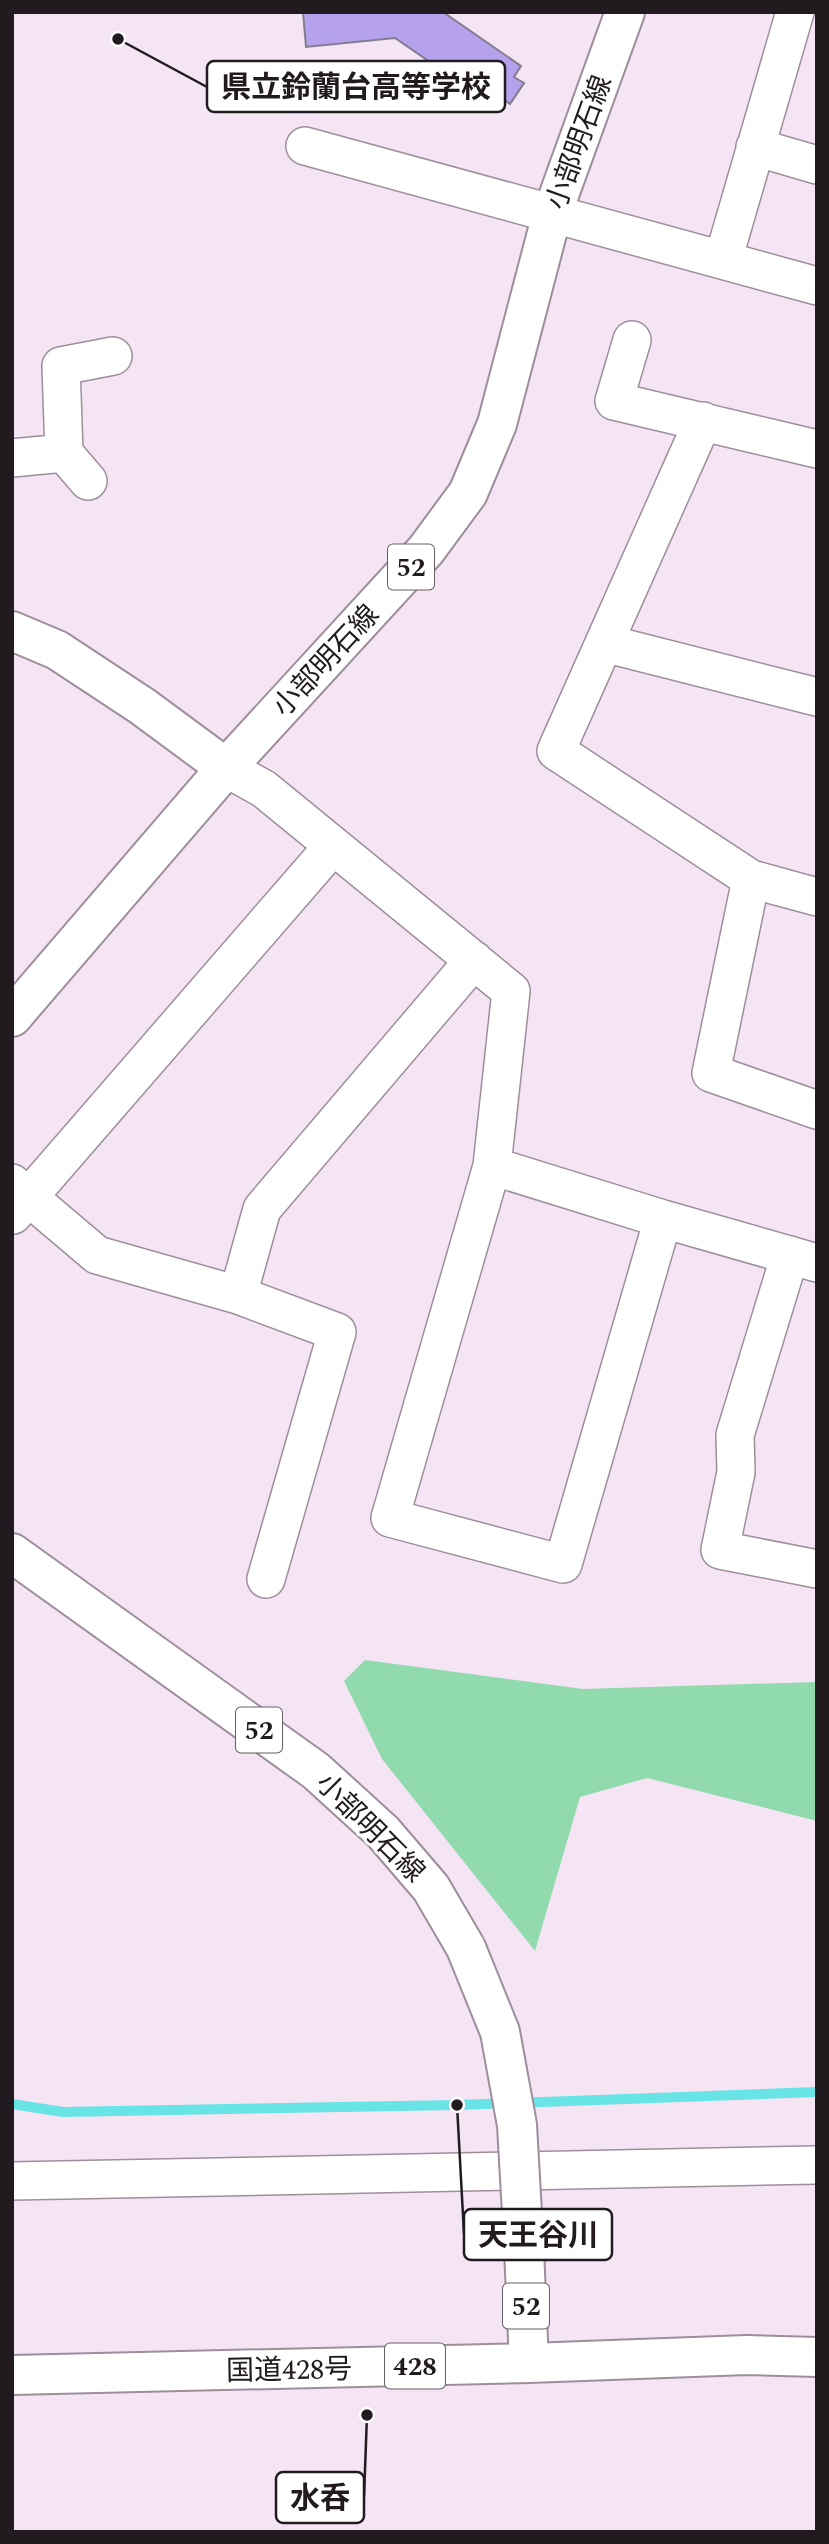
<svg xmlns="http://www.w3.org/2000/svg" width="829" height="2544" font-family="Spectral,'Noto Sans JP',serif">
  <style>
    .green { fill: #90daad }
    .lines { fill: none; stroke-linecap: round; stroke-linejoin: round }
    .stream { stroke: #68e4e6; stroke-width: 10 }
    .building { fill: #b6a1ed; stroke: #817c8e; stroke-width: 2 }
    .street-casing { stroke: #9e8e9c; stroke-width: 40 }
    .secondary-casing { stroke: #9e8e9c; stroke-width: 42 }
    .primary-casing { stroke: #9e8e9c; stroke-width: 42 }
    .highway-casing { stroke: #9e8e9c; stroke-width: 42 }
    .street { stroke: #fff; stroke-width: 37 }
    .secondary { stroke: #fff; stroke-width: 38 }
    .primary { stroke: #fff; stroke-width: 38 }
    .highway { stroke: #fff; stroke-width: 38 }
    .primary-bridge-casing { stroke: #9e8e9c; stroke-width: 42; stroke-linecap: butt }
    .primary-bridge { stroke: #fff; stroke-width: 38 }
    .labels { text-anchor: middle; stroke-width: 6; stroke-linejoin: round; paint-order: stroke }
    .shield { fill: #fff; stroke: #645f63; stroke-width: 2 }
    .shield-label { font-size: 26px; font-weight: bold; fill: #211b20 }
    .street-label { font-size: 28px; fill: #211b20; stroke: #fff }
    .leader { fill: none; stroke: #211b20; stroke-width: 2.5 }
    .callout-dot { fill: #211b20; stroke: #fff; stroke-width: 2.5 }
    .callout { fill: #fff; stroke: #211b20; stroke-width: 2.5 }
    .callout-label { font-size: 30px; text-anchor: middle; font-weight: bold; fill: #211b20 }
  </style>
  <rect width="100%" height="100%" fill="#f5e4f3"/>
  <path class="green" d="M365 1660 583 1689 817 1682V1821L647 1778 580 1797 535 1951 382 1759 344 1681Z"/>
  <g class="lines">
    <path class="stream" d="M12 2104 63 2112 457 2105 817 2092"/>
  </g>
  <path class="building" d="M303 12H443L521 66 514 77 524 83 510 104 500 97 494 106 395 38 306 47Z"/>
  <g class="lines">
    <g class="street-casing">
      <path id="street" d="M305 146 817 286
        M755 147 817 165
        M723 260 795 12
        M632 340 614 401 817 449
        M703 421 556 751 751 879 817 897
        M12 458 64 453
        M88 481 64 453 61 366 113 356
        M604 643 817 697
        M226 768 264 789 511 991 492 1166 390 1518 563 1564 663 1219
        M751 879 711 1073 817 1110
        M492 1166 663 1219 817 1263
        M12 1183 97 1255 238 1295 337 1332 266 1579
        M13 1215 333 846
        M790 1255 735 1435 736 1472 720 1550 817 1569
        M238 1295 262 1209 474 960
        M12 2181 817 2165"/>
    </g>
    <g class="secondary-casing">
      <path id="secondary" d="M12 631 57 650 142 706 226 768"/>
    </g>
    <g class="primary-casing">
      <path id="primary" d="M12 1017 226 768 426 550 468 493 497 424 552 214 625 12
        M12 1553 316 1771 383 1832 431 1888 466 1948
        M524 2249 529 2363"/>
    </g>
    <g class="highway-casing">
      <path id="highway" d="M12 2375 529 2363 747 2355 817 2357"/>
    </g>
    <use href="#street" class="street"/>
    <use href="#secondary" class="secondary"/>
    <use href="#primary" class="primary"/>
    <use href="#highway" class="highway"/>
    <g class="primary-bridge-casing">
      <path id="primary-bridge" d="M466 1948 500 2032 517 2125 524 2249"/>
    </g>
    <use href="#primary-bridge" class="primary-bridge"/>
  </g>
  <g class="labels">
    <g class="shield">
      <rect x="388" y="544.5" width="46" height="45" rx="5"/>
      <rect x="236" y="1707.5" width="46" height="45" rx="5"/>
      <rect x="503" y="2283.5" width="46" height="45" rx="5"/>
      <rect x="385" y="2343.5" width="60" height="45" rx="5"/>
    </g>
    <g class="shield-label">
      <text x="411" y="576">52</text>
      <text x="259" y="1739">52</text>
      <text x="526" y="2315">52</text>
      <text x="415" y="2375">428</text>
    </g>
    <g class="street-label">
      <text transform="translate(578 142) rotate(-70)" y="10">小部明石線</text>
      <text transform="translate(325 660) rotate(-47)" y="10">小部明石線</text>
      <text transform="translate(371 1827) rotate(45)" y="10">小部明石線</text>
      <text transform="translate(289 2369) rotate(-1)" y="10">国道428号</text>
    </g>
  </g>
  <path class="leader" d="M118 39L207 87M457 2105L464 2234M367 2415L364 2497"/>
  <g class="callout-dot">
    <circle cx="118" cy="39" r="7"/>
    <circle cx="457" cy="2105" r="7"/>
    <circle cx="367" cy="2415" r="7"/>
  </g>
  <g class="callout">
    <rect x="207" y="61" width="298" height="51" rx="7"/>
    <rect x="464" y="2209" width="148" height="51" rx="7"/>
    <rect x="276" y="2472" width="88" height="51" rx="7"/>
  </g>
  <g class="callout-label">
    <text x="356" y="97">県立鈴蘭台高等学校</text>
    <text x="538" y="2245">天王谷川</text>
    <text x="320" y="2508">水呑</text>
  </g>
  <rect width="829" height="2544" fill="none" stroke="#211b20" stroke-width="28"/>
</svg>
